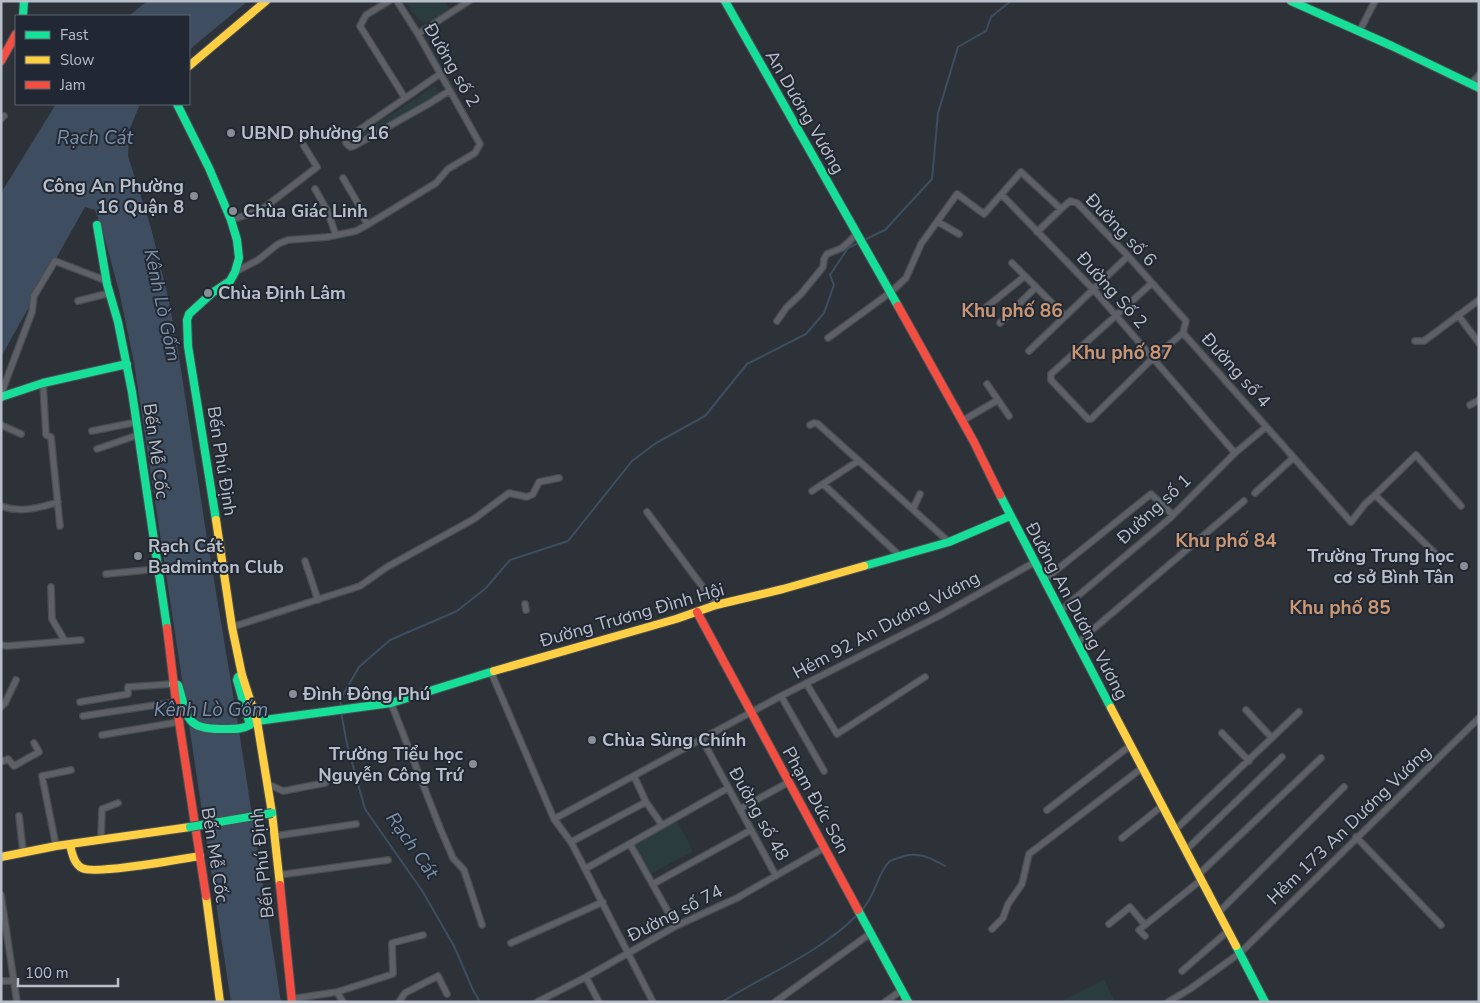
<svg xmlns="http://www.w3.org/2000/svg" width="1480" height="1003" font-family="'Nunito Sans',sans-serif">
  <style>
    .green { fill: #2b3c3e }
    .water { fill: #3e4d60 }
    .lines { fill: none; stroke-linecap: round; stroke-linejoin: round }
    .stream { stroke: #3e4d60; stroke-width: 2 }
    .street-casing { stroke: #494d51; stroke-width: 8 }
    .fast-casing { stroke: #4b4f55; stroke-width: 10 }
    .slow-casing { stroke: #4b4f55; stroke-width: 10 }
    .jam-casing { stroke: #4b4f55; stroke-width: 10 }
    .street { stroke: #5d6066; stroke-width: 5.5 }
    .fast { stroke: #16e098; stroke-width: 8 }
    .slow { stroke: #ffcf43; stroke-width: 8 }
    .jam { stroke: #f24e42; stroke-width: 8 }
    .fast-bridge-casing { stroke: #4b4f55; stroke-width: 10; stroke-linecap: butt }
    .fast-bridge { stroke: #16e098; stroke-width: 8 }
    .poi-dot { fill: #878e96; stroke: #212833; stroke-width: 2 }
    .labels { text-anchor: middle; stroke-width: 4; stroke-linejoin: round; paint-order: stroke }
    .street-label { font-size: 18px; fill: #b8bfc8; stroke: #212833 }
    .poi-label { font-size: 18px; font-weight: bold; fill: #b8bfc8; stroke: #212833; text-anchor: start }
    .water-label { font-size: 19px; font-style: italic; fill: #7c90a8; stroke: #212833 }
    .neighbourhood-label { font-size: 19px; font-weight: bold; fill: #ca9772; stroke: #212833 }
  </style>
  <rect width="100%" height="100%" fill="#2d3238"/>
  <path class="green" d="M405 1H444L449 9C422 27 423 28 405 1Z
    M435 86 439 92 438 96 353 144 352 143 354 139Z
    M677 821 693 851 650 874 634 844Z
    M1104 980 1115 1002H1060Z"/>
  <path class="water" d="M147 1H248L189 50V16H129Z
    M56 104H140L129 131 128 156 151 228 168 297 177 344 206 532 237 718 281 1002H231L134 363 120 295 103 232 95 210 85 207 1 357V193Z"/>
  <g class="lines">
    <path class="stream" d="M862 241 885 230 932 179 938 113 958 47 986 31 991 17 1011 1
      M341 707 340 700 359 667 390 640 457 611 486 588 510 560 568 541 632 461 656 443 705 416 747 364 806 334 824 313 834 285 830 275 848 248 858 243
      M341 712 347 744 365 809 423 892 454 946 473 990 480 1002
      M862 910C875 897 878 872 889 862 892 859 900 858 904 856 920 852 931 858 945 866
      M722 1002C766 974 820 953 857 915"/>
    <g class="street-casing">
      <path id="street" d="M389 1 366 15 360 26 405 98
        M1359 32 1375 1
        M418 34 469 1
        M440 74 349 137 346 140V143L350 147 354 146 430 103 449 91
        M1471 84 1479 75
        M1 119 4 116
        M343 178 360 207 367 225
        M315 189 327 210 336 235
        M1002 195 1093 289 1235 453
        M231 220 255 212 265 207 317 167 304 146
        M938 222 959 234
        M1037 232 1061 209
        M1012 263 1065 316
        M235 272 258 260 278 244 288 240 327 237 356 231 367 225 436 183 448 169 475 153 480 144 418 34 397 1
        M1152 283 1051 374V380L1088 419H1091L1153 358 1183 333
        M78 301 110 293
        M984 309 1025 276
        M1458 315 1479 343
        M777 321 786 308 801 294 823 267 824 259 827 254 842 248 857 234
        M1000 323 1036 287
        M1183 333 1351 522 1365 504 1375 495 1437 555
        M828 338 891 292 906 278 921 244 957 194 984 214 1021 172 1061 209 1070 201 1077 203 1128 256 1186 321 1183 333
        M1415 341H1424L1479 300
        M1029 351 1128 256
        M43 383 46 435 51 437 60 526
        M987 384 1009 416
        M1 394 32 312 34 296 55 261 107 281
        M1470 405 1479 400
        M962 421 998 400
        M1 425 21 434
        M810 425 814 423 818 424 949 542
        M92 431 137 422
        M97 449 138 435
        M823 484 900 556
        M812 491 858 461
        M1255 493 1293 458
        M1375 495 1416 455 1461 506
        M1 506C20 513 40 508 58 502
        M913 509 920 494
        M647 512 716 605
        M305 561 318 600
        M106 574 157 569
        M1044 580 1151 494 1173 515
        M51 587 52 619 65 641
        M525 604 526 610
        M1060 611 1169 519 1235 453 1266 427
        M232 627 360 586 387 567 474 519 509 493 527 497 533 494 539 482 559 478
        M1077 643 1244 501
        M1 645 7 646 81 640
        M491 672 554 819 571 842 585 869 653 1002
        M806 683 837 734 925 677
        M781 696 824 771
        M80 702 128 694V687L173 684
        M391 703 440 828 453 858 464 870 482 925
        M1 707 5 703 16 680
        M1246 710 1272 738
        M83 716 176 702
        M1222 733 1249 761
        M102 735 179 722
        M702 739 776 876
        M1 760 4 761 8 759 14 766 39 752 34 743
        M634 776 646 802 662 825
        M268 784 283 791 325 783
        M740 809 789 782
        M1047 810 1131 745
        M19 816 23 851
        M554 819 781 696 939 616 1035 562
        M1175 830 1299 712
        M275 836 356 824
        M1356 837 1441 925
        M1122 838 1162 806
        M101 839 102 809 118 803
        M571 842 646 802
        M630 844 676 926
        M56 846 42 776 71 770
        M1186 850 1282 757
        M585 869 728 788
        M279 875 388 860
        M1198 875 1321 758
        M653 884 751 830
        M1 895 17 1002
        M1218 913 1344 787
        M1109 924 1130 907 1145 925 1201 880
        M1145 925 1139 930 1145 936
        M992 929 1003 918 1008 904 1022 884 1029 854 1142 768
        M511 943 603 902
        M1182 971 1228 931
        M586 977 599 1002
        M1 981H14
        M337 992 343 1002
        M291 999 337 992 393 974 392 943 423 935
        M399 1002 405 993 438 976 447 994
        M537 1002 586 977 676 926 737 898 824 848
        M775 1002 871 933
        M885 1002 902 990
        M1168 1002 1190 989 1240 953 1479 718"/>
    </g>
    <g class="fast-casing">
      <path id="fast" d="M725 1 898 306
        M1291 1 1392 46 1479 88
        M23 16 24 1
        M177 104 209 168 231 220 237 240 239 258 235 272 230 281 212 293 189 314 187 320 188 346 216 520
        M97 225 107 284 118 322 132 392 167 628
        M1 397 43 383 127 364
        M1000 495 1111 708
        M864 566 949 542 1010 516
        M173 684 178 685C188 716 184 730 223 729 232 729 241 730 250 725L237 680 238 677 242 675
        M257 721 391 703 494 671
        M858 910 908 1002
        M1236 946 1265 1002"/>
    </g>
    <g class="slow-casing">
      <path id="slow" d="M189 66 266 1
        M216 520 232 627 242 675 257 721 272 813 280 885
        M494 671 676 619 716 605 783 589 864 566
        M1111 708 1236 946
        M70 845C72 853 74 864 82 868 94 875 181 859 200 856
        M1 857 56 846 190 827
        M206 896 220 1002"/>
    </g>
    <g class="jam-casing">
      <path id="jam" d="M1 61 16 34
        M898 306 974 442 1000 495
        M697 612 858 910
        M167 628 176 702 206 896
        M280 885 292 1002"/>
    </g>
    <use href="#street" class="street"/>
    <use href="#fast" class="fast"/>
    <use href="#slow" class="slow"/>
    <use href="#jam" class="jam"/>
    <g class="fast-bridge-casing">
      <path id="fast-bridge" d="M190 827 272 813"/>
    </g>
    <use href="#fast-bridge" class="fast-bridge"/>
  </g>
  <g class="poi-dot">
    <circle cx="231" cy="133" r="5"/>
    <circle cx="194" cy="196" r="5"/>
    <circle cx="233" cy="211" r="5"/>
    <circle cx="208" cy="293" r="5"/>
    <circle cx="138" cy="556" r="5"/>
    <circle cx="1464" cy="566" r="5"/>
    <circle cx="293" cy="694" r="5"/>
    <circle cx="592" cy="740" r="5"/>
    <circle cx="473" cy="764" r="5"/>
  </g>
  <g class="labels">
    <g class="street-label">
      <text transform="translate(452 65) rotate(60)" y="6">Đường số 2</text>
      <text transform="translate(805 112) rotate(60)" y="6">An Dương Vương</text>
      <text transform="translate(1121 230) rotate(46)" y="6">Đường số 6</text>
      <text transform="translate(1112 290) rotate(48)" y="6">Đường Số 2</text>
      <text transform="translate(1236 370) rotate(48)" y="6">Đường số 4</text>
      <text transform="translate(156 451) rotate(82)" y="6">Bến Mễ Cốc</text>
      <text transform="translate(222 461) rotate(81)" y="6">Bến Phú Định</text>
      <text transform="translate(1154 509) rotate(-43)" y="6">Đường số 1</text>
      <text transform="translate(1077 611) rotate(62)" y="6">Đường An Dương Vương</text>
      <text transform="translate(632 615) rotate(-16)" y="6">Đường Trương Đình Hội</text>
      <text transform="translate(886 625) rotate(-28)" y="6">Hẻm 92 An Dương Vương</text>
      <text transform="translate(816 800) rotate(61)" y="6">Phạm Đức Sơn</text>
      <text transform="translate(759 814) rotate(61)" y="6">Đường số 48</text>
      <text transform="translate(1349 825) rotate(-44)" y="6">Hẻm 173 An Dương Vương</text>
      <text transform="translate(215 855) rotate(81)" y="6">Bến Mễ Cốc</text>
      <text transform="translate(262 863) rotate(-96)" y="6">Bến Phú Định</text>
      <text transform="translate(675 913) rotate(-27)" y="6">Đường số 74</text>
    </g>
    <g class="poi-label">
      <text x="241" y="139">UBND phường 16</text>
      <text x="184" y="192" text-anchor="end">Công An Phường<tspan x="184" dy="21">16 Quận 8</tspan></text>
      <text x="243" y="217">Chùa Giác Linh</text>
      <text x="218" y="299">Chùa Định Lâm</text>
      <text x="148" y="552">Rạch Cát<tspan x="148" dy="21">Badminton Club</tspan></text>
      <text x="1454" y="562" text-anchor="end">Trường Trung học<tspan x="1454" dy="21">cơ sở Bình Tân</tspan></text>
      <text x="303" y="700">Đình Đông Phú</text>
      <text x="602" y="746">Chùa Sùng Chính</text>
      <text x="463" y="760" text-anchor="end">Trường Tiểu học<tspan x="463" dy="21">Nguyễn Công Trứ</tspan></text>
    </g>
    <g class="water-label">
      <text x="95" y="144">Rạch Cát</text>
      <text transform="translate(163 305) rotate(78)" y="7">Kênh Lò Gốm</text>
      <text x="211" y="716">Kênh Lò Gốm</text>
      <text transform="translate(413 845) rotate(55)" y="7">Rạch Cát</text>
    </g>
    <g class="neighbourhood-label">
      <text x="1012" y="317">Khu phố 86</text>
      <text x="1122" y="359">Khu phố 87</text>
      <text x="1226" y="547">Khu phố 84</text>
      <text x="1340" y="614">Khu phố 85</text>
    </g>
  </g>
  <rect width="1480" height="1003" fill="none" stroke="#b8bfc8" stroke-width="5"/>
  <rect x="15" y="15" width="175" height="90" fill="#212833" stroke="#5d646f"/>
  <rect x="25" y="31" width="25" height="8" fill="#16e098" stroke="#5d646f"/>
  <text x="60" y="40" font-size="15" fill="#b8bfc8">Fast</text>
  <rect x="25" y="56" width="25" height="8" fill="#ffcf43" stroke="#5d646f"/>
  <text x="60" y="65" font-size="15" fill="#b8bfc8">Slow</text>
  <rect x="25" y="81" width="25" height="8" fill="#f24e42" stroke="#5d646f"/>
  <text x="60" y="90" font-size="15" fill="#b8bfc8">Jam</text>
  <path d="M18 978v8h100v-8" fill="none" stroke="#b8bfc8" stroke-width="2.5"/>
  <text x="25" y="978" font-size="15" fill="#b8bfc8" stroke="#212833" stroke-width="4" paint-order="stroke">100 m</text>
</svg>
